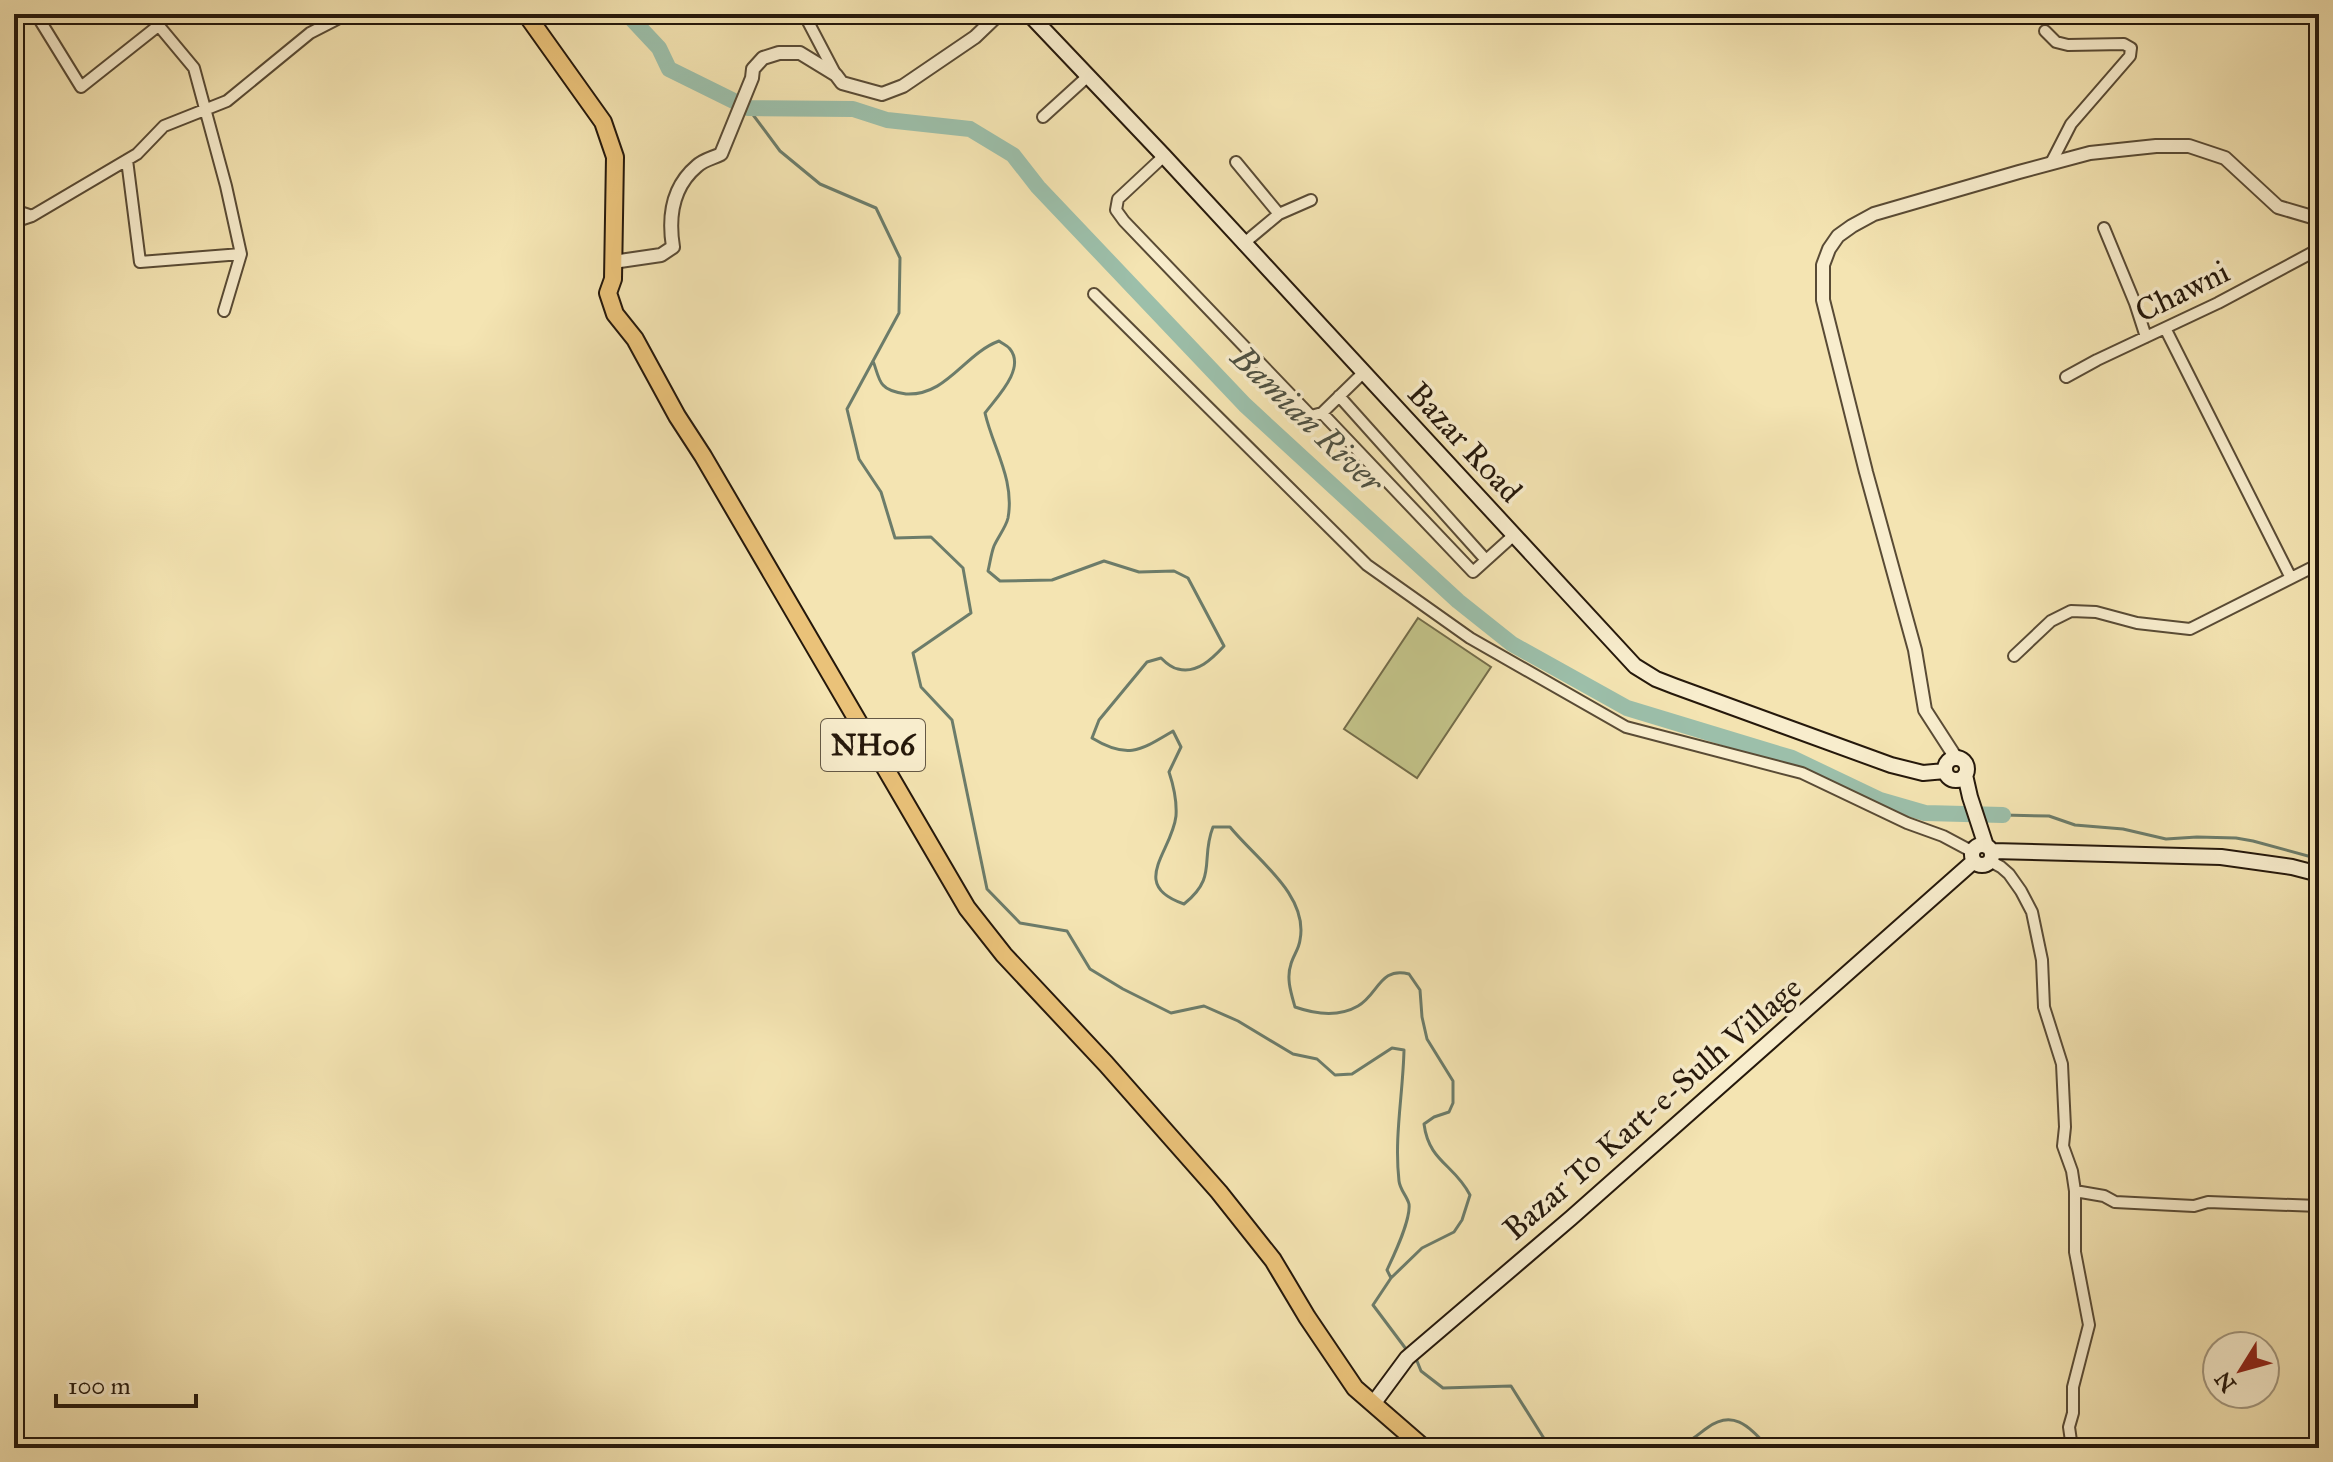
<svg xmlns="http://www.w3.org/2000/svg" width="2333" height="1462" font-family="'IM FELL Great Primer',serif">
  <style>
    .garden { fill: #c2c288; stroke: #746d4a; stroke-width: 2 }
    .lines { fill: none; stroke-linecap: round; stroke-linejoin: round }
    .stream { stroke: #6c7c6a; stroke-width: 3 }
    .river { stroke: #9cbfaa; stroke-width: 16 }
    .minor-casing { stroke: #594b35; stroke-width: 14 }
    .tertiary-casing { stroke: #594b35; stroke-width: 16 }
    .secondary-casing { stroke: #25180b; stroke-width: 18 }
    .primary-casing { stroke: #25180b; stroke-width: 20 }
    .minor { stroke: #f8edcd; stroke-width: 10 }
    .tertiary { stroke: #f8edcd; stroke-width: 12 }
    .secondary { stroke: #f8edcd; stroke-width: 14 }
    .primary { stroke: #eac279; stroke-width: 16 }
    .labels { text-anchor: middle; stroke-width: 7; stroke-linejoin: round; paint-order: stroke }
    .shield { fill: #f8edcd; stroke: #645845; stroke-width: 2 }
    .shield-label { font-size: 30px; font-weight: bold; fill: #25180b }
    .street-label { font-size: 32px; fill: #25180b; stroke: #f8edcd }
    .water-label { font-size: 34px; font-style: italic; fill: #4f5243; stroke: #f8edcd }
  </style>
  <rect width="100%" height="100%" fill="#f4e4b2"/>
  <filter id="stains"><feTurbulence type="fractalNoise" baseFrequency=".0025" numOctaves="4"/><feColorMatrix values="0 0 0 0 .2 0 0 0 0 .09 0 0 0 0 .02 0 0 0 .5 -.17"/></filter>
  <radialGradient id="worn" r=".72"><stop offset=".6" stop-color="#630" stop-opacity="0"/><stop offset="1" stop-color="#630" stop-opacity=".3"/></radialGradient>
  <path class="garden" d="M1418 618 1491 667 1417 778 1344 729Z"/>
  <g class="lines">
    <path class="stream" d="M748 108 780 151 820 184 876 208 900 258 899 313 847 409 859 459 881 492 895 538 931 537 963 568 971 613 913 653 921 687 952 720 987 889 1020 923 1067 931 1090 969 1123 989 1171 1013 1204 1006 1238 1021 1293 1054 1317 1059 1335 1075 1352 1074 1392 1048 1404 1050C1403 1094 1394 1137 1399 1181 1400 1190 1407 1196 1409 1204 1411 1220 1394 1255 1387 1270L1391 1278 1373 1305 1406 1349
      M873 361C876 368 878 380 883 385 888 391 899 393 906 394 947 396 964 354 999 341 1003 344 1007 345 1010 349 1026 369 996 398 985 413 993 448 1015 480 1008 518 1006 527 998 537 994 546 991 554 990 563 988 571L1000 581 1052 580 1104 561 1139 572 1174 571 1188 578 1224 646C1212 659 1197 674 1178 669 1172 668 1165 662 1161 658L1147 662 1099 720 1092 738C1128 760 1141 750 1173 731L1181 747 1169 772C1174 787 1177 801 1176 816 1172 852 1128 885 1184 904 1218 877 1200 860 1213 827H1230C1256 859 1309 895 1300 940 1299 949 1293 956 1291 964 1286 978 1291 993 1295 1007 1315 1014 1339 1017 1358 1006 1378 995 1380 966 1409 974L1420 990 1422 1017 1427 1039 1453 1081V1103L1449 1112 1434 1117 1424 1124C1429 1162 1454 1164 1470 1195L1462 1220 1454 1232 1422 1248 1391 1278
      M2003 815 2049 816 2075 825 2123 829 2166 839 2197 837 2236 838 2253 841 2319 859
      M1417 1361 1421 1371 1443 1388 1511 1386 1550 1448
      M1650 1448C1664 1440 1673 1446 1686 1442 1693 1440 1701 1432 1707 1428 1734 1408 1750 1428 1769 1448
      M1868 1448H1888
      M1919 1448 1939 1444 1949 1448"/>
    <path class="river" d="M624 14 629 16 659 48 669 69 748 108 853 109 887 120 970 129 1013 155 1038 187 1245 405 1458 601 1512 644 1627 708 1792 758 1880 800 1925 813 2003 815"/>
    <g class="minor-casing">
      <path id="minor" d="M36 14 81 87 158 26
        M149 14 194 68 226 186 241 254 224 311
        M804 14 836 75
        M2045 31 2056 42 2068 45 2124 44 2131 48 2130 56 2071 124 2051 163
        M1043 117 1087 77
        M1164 156 1118 199 1116 210 1124 221 1311 416 1322 413 1363 373
        M127 160 140 262 241 254
        M1236 162 1279 214 1243 244
        M14 210 32 216
        M1279 214 1311 200
        M14 222 32 216 137 154 164 126 227 101 310 33 347 14
        M2104 228 2135 303 2146 337
        M1094 294 1367 565 1470 638 1626 727 1802 773 1907 823 1943 836 1973 852
        M2165 328 2291 578
        M2066 377 2097 360 2218 303 2319 249
        M1339 396 1486 560
        M1322 413 1473 572 1514 535
        M2014 656 2051 621 2071 611 2096 612 2137 623 2190 629 2319 564
        M1990 861 2001 867 2009 874 2021 891 2032 912 2042 960 2044 1007 2062 1064 2065 1127 2063 1146 2072 1171 2075 1191V1252L2089 1325 2073 1387V1413L2069 1427 2072 1448
        M2075 1191 2104 1196 2115 1202 2194 1206 2208 1202 2319 1206"/>
    </g>
    <g class="tertiary-casing">
      <path id="tertiary" d="M613 262 661 255 673 247C668 216 672 187 697 166 703 160 713 158 721 154L752 78 753 69 763 58 779 53H800L836 75 842 83 882 94 903 86 975 37 999 14
        M1956 758 1925 710 1915 650 1866 472 1823 300V265L1829 249 1838 236 1852 226 1874 214 2019 172 2090 153 2156 146H2189L2225 158 2278 207 2319 219"/>
    </g>
    <g class="secondary-casing">
      <path id="secondary" d="M1029 14 1164 156 1635 666 1656 679 1674 686 1891 765 1923 773 1945 771
        M1945 769a11 11 0 1 1 22 0a11 11 0 1 1-22 0Z
        M1965 775 1970 797 1986 846
        M1972 855a10 10 0 1 1 20 0a10 10 0 1 1-20 0Z
        M1992 851 2221 857 2292 867 2319 874
        M1373 1404 1407 1358 1571 1218 1974 861"/>
    </g>
    <g class="primary-casing">
      <path id="primary" d="M526 14 603 122 615 157 613 279 608 293 615 314 635 339 677 416 703 456 967 908 1004 955 1106 1064 1219 1192 1273 1260 1307 1317 1355 1388 1424 1448"/>
    </g>
    <use href="#minor" class="minor"/>
    <use href="#tertiary" class="tertiary"/>
    <use href="#secondary" class="secondary"/>
    <use href="#primary" class="primary"/>
  </g>
  <g class="labels">
    <rect class="shield" x="821" y="719" width="104" height="52" rx="6"/>
    <g class="shield-label">
      <text x="873" y="755">NH06</text>
    </g>
    <g class="street-label">
      <text transform="translate(2182 291) rotate(-26)" y="11">Chawni</text>
      <text transform="translate(1465 442) rotate(47)" y="11">Bazar Road</text>
      <text transform="translate(1652 1108) rotate(-41)" y="11">Bazar To Kart-e-Sulh Village</text>
    </g>
    <g class="water-label">
      <text transform="translate(1308 419) rotate(44)" y="12">Bamian River</text>
    </g>
  </g>
  <rect width="2333" height="1462" fill="none" stroke="#f4e4b2" stroke-width="48"/>
  <rect x="16" y="16" width="2301" height="1430" fill="none" stroke="#25180b" stroke-width="4"/>
  <rect x="24" y="24" width="2285" height="1414" fill="none" stroke="#25180b" stroke-width="2"/>
  <g transform="translate(2241 1370) rotate(233)"><circle r="38" fill="#f8edcd" stroke="#a4987f" stroke-width="2"/>
  <path d="M0-6L14 30L0 20L-14 30Z" fill="#8f2418"/>
  <text y="-12" font-size="22" font-weight="bold" text-anchor="middle" fill="#25180b">N</text>
  </g>
  <path d="M56 1394v12h140v-12" fill="none" stroke="#25180b" stroke-width="4"/>
  <text x="68" y="1394" font-size="24" fill="#25180b" stroke="#f8edcd" stroke-width="6" paint-order="stroke">100 m</text>
  <rect width="100%" height="100%" filter="url(#stains)"/>
  <rect width="100%" height="100%" fill="url(#worn)"/>
</svg>
